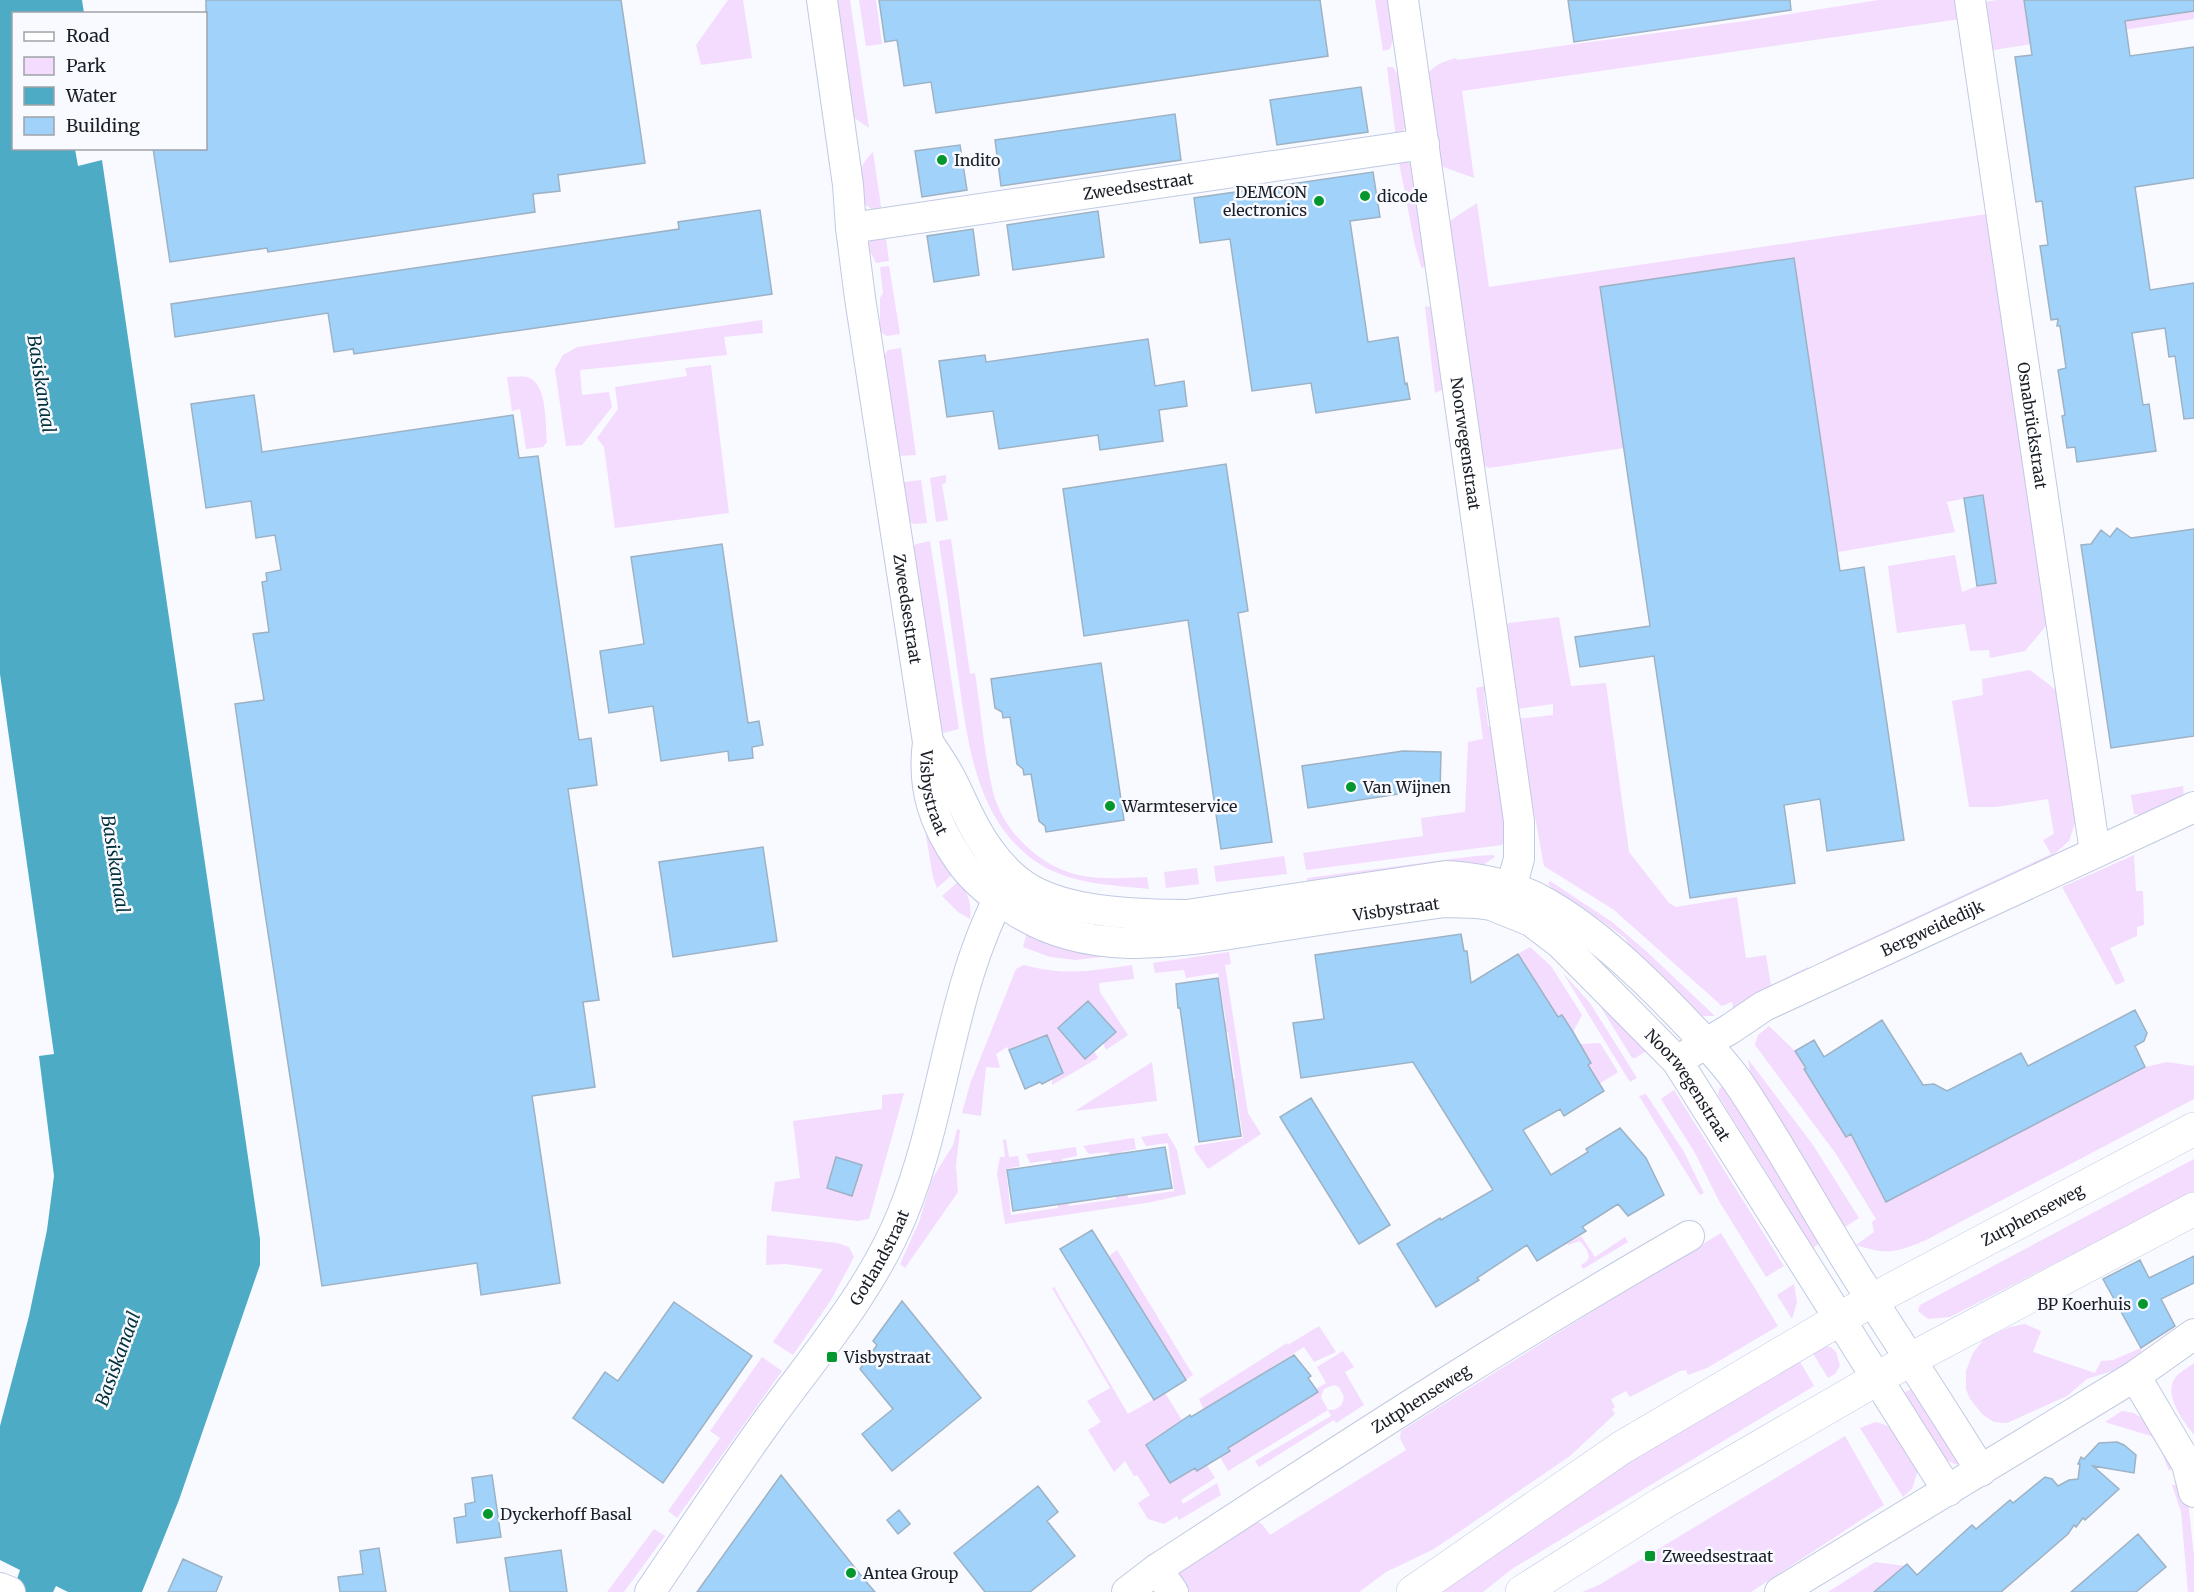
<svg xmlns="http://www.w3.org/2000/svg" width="2194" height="1592" font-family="Merriweather,serif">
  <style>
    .green { fill: #f4dcfe; fill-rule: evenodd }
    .water { fill: #4eabc5 }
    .building { fill: #a1d2fa; stroke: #9db2c4; stroke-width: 1.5 }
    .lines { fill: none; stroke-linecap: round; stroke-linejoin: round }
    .minor-casing { stroke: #c0cae1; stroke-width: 32 }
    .major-casing { stroke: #c0cae1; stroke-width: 34 }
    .minor { stroke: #fff; stroke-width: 30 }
    .major { stroke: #fff; stroke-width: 33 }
    .poi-dot { fill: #04972e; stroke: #f8faff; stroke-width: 2 }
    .labels { text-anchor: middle; stroke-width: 5; stroke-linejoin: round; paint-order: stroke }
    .poi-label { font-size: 16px; fill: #1a1e26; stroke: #f8faff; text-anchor: start }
    .street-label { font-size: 16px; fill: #1a1e26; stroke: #f8faff }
    .water-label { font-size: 18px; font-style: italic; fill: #012f3a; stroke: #f8faff }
  </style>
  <rect width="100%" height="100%" fill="#f8faff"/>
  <path class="green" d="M728 0H743L752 58 701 65 696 45Z
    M828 0H850L869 128 853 117Z
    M859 0H876L882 44 866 46Z
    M1375 0H1388L1394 37 1390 49 1383 51Z
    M1879 0H1957L1960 19 1462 91 1474 178 1438 165 1425 77C1434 65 1442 62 1456 58L1457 60 1745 21Z
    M1997 0H2024L2029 35 2194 11V19L1987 51 1984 2Z
    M1387 67H1393L1399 77 1407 126 1396 138Z
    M873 152 882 213 874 211 859 200C859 180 857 166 873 152Z
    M1398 157 1411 164 1427 262 1422 269 1415 246Z
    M1477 203 1489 287 1987 214 2046 626 2025 651 1990 658 1989 650 1970 651 1965 624 1897 633 1888 566 1955 555 1962 592 1977 586 1996 583 1983 495 1947 502 1955 532 1838 552 1794 258 1600 287 1624 448 1489 468 1483 465 1445 224Z
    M885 231 889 261 876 263 867 246 872 237Z
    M889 266 900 334 887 336 880 332V298L883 293 880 267Z
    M1425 306 1430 307 1434 313 1446 388 1435 393Z
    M762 320 763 333 724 337 727 355 580 370 582 395 609 392 612 407 582 445 566 446 555 369 563 355 577 347Z
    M901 348 916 455 898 456 880 361 888 350Z
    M711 365 729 513 615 528 604 447 597 438 618 409 615 387 687 376 685 368Z
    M507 377C513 377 521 376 527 377 548 383 545 424 547 442L543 447 526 449 520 409 512 411Z
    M946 475V483L942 484 948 520 936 522 930 478Z
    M921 480 927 523 914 524 908 521 901 484 904 482Z
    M951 539 970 674 975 673C981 712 984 753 993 792 1003 831 1039 866 1078 875 1100 880 1124 878 1147 877L1149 889C1111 885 1068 884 1035 861 973 817 967 735 957 667 951 625 945 583 939 541Z
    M930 541 959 729 943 733 920 641 911 549 916 544Z
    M1559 617 1571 686 1606 683 1629 852 1669 903 1676 907 1737 897 1746 958 1766 955 1771 985 1808 967V971L1733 1009 1732 1002 1722 1006 1614 910 1544 866 1517 719 1553 715V704L1517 709 1505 627 1509 623Z
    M2030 670 2056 690 2076 820 2069 841 2053 855 2055 860 1826 962V959L2051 854 2043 840 2054 834 2048 799 1996 807H1969L1952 701 1983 695 1982 679Z
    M1484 686 1489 691 1484 692 1488 726 1494 725 1507 837 1502 845 1306 870 1303 853 1423 836 1421 818 1465 812 1468 742 1483 739 1476 688Z
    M2183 786 2184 798 2141 815 2134 814 2131 795Z
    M931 835 953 874 937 888 933 877 926 836Z
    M1494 855 1495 857 1483 865 1309 890 1307 878 1475 856Z
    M2134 855 2136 891H2143L2144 925 2137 927V936L2110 948 2125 981 2116 985 2062 887Z
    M1284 856 1287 874 1216 882 1214 866Z
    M1197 868 1199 884 1166 888 1164 872Z
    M959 881C968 893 972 904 970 919L958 912 942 896Z
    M1550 881 1612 922 1646 951 1715 1016H1703L1688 1012 1643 971 1625 938 1581 906 1554 890 1548 884Z
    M1027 932 1129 954 1076 960 1050 957 1023 947Z
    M1530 947 1551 966 1582 1015 1573 1032 1562 1015 1558 1017 1518 954Z
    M1229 952 1231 964 1225 965 1248 1113 1261 1134 1208 1169 1195 1151 1194 1146 1243 1138 1236 1090 1196 1097 1194 1085 1235 1079 1228 1032 1184 1038 1183 1029 1226 1021 1218 973 1186 978 1184 970 1155 973 1153 963Z
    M1024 965C1066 976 1090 971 1132 965L1134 979 1099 983 1100 992 1128 1035 1106 1050 1103 1043 1116 1031 1088 1001 1058 1029 1085 1059 1094 1051 1098 1058 1052 1085V1078L1063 1073 1047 1035 1009 1050 1007 1047 996 1054 1000 1068 986 1067 981 1116 962 1113 970 1084 1016 969Z
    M1563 973 1590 1003 1637 1078 1630 1082Z
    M1594 996 1650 1049 1635 1058H1632Z
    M1769 1026 1795 1051 1806 1068 1804 1070 1846 1137 1852 1133 2069 1107 2145 1067 2167 1062 2194 1066V1099L1926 1240C1895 1253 1888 1255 1856 1245L1874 1232 1872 1222 1876 1219 1836 1154 1755 1045 1758 1035Z
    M1600 1043 1618 1072 1599 1084 1588 1065 1591 1062 1580 1044Z
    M1748 1059 1813 1145 1859 1218 1839 1231 1795 1163 1799 1149 1750 1072Z
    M1152 1062 1157 1101 1075 1111Z
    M1724 1085 1821 1242 1813 1248 1718 1095 1719 1089Z
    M1674 1090 1784 1266 1766 1277 1719 1201 1695 1153 1661 1099Z
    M904 1093 869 1219 857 1221 771 1211 775 1182 800 1178 793 1121 882 1109V1095Z
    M1646 1094 1684 1152 1704 1193 1700 1195 1639 1096Z
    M957 1129 960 1130 956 1166 958 1192 905 1268 900 1264 919 1222 932 1179 953 1145Z
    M1167 1133 1177 1150 1186 1194 1152 1202 1005 1224 997 1173 1000 1157H1005L1003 1140 1006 1139 1009 1157 1018 1156 1020 1166 1006 1169 1011 1215 1058 1208 1051 1160 1030 1163 1026 1154 1076 1147 1077 1156 1062 1159 1069 1206 1116 1199 1109 1152 1089 1154 1083 1146 1134 1138 1136 1149 1121 1152 1128 1198 1174 1191 1168 1143 1146 1146 1141 1137Z
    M2194 1159V1192L1950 1317 1928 1319 1918 1311 1920 1305Z
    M1721 1233 1778 1326 1707 1368 1688 1375 1686 1370 1680 1371 1630 1397 1626 1391 1611 1399 1615 1407 1612 1409 1615 1414 1570 1456 1434 1549 1386 1572 1359 1592H1181C1178 1582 1177 1576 1184 1567L1257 1522 1262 1524 1270 1535 1406 1450 1400 1438 1401 1431 1593 1311Z
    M767 1235 837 1243 849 1247 854 1257 831 1300 793 1355 773 1342 823 1269 785 1264 766 1265Z
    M1581 1236 1595 1257 1625 1237 1628 1242 1583 1269 1581 1265 1587 1261 1589 1257 1587 1250 1580 1241 1568 1245 1567 1244Z
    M1117 1250 1193 1375 1186 1380 1109 1256Z
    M1794 1284 1797 1302 1792 1319 1777 1295Z
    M1054 1287 1128 1414 1165 1393 1182 1420 1146 1445 1170 1483 1195 1468 1197 1471 1207 1465 1215 1478 1181 1500 1183 1504 1217 1483 1221 1495 1179 1520 1177 1516 1164 1524 1148 1519 1138 1503 1150 1495 1137 1475 1134 1476 1125 1461 1114 1472 1088 1430 1101 1422 1087 1401 1110 1388 1052 1288Z
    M2025 1324 2041 1331 2033 1352 2095 1373 2101 1361 2113 1360 2141 1348 2142 1358 2128 1366 2087 1379 2067 1396 2007 1423 1994 1422 1983 1415 1970 1399 1966 1389V1371L1973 1353 1984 1339 2010 1327Z
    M1319 1326 1336 1352 1314 1362 1304 1347 1204 1410 1199 1399 1287 1343 1288 1345Z
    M1822 1346 1831 1347 1836 1352 1840 1366 1835 1374 1828 1378 1812 1352Z
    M1343 1351 1354 1367 1345 1372 1364 1405 1336 1423 1334 1420 1259 1467 1255 1461 1331 1416 1328 1410 1228 1471 1220 1457 1230 1451 1228 1448 1318 1392 1316 1389 1326 1383 1317 1367ZM1334 1385 1339 1387 1344 1397C1342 1407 1338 1410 1328 1410L1321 1397 1324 1389Z
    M762 1357 782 1371 677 1518 668 1511 720 1438 710 1431Z
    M1798 1358 1814 1386 1512 1569 1483 1592H1435L1565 1500Z
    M2194 1363V1435C2184 1421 2163 1396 2175 1378 2179 1372 2188 1368 2194 1363Z
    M1914 1388 1961 1457 1957 1465 1944 1459 1904 1397 1905 1392Z
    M2122 1411 2134 1413 2145 1420 2172 1468 2169 1471 2161 1450 2151 1436 2105 1422Z
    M1875 1422C1904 1428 1906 1445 1918 1470L1912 1489 1903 1497 1860 1428Z
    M1845 1436 1884 1505 1751 1592H1582L1599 1585Z
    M2172 1485H2178L2188 1500 2194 1556V1592H2188L2181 1512Z
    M654 1529 665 1536 624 1592H607Z
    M1875 1562 1905 1566 1874 1592H1828Z"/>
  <path class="water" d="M0 0H82L84 13 14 14V148L75 149 78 166 102 160 260 1239V1265L179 1500 142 1592H68L56 1586 53 1592H13L20 1570 0 1560V1426L29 1316 47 1230 54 1176 39 1056 54 1054 0 674Z"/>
  <path class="building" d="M206 0H621L645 163 558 175 560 191 533 194 535 212 268 252 267 248 170 262 153 148H206Z
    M879 0H1320L1328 56 936 113 931 82 904 86 897 40 885 42Z
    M1568 0H1790L1791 10 1574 42Z
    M2024 0H2194V11L2125 21 2130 56 2194 47V178L2135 187 2150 290 2194 283V418L2184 419 2175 356 2169 357 2165 328 2132 333 2143 405 2149 404 2156 451 2077 462 2075 447 2067 448 2062 416 2065 415 2058 370 2066 368 2060 326H2057L2058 319 2051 320 2040 246 2048 245 2042 201 2036 202 2015 57 2032 55Z
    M1361 87 1368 132 1277 145 1270 100Z
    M1175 114 1181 160 1001 186 995 140Z
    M960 145 967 190 922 197 915 151Z
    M1373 172 1380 217 1350 221 1368 342 1398 337 1405 384 1407 383 1410 399 1316 413 1311 383 1252 391 1230 239 1200 243 1194 198Z
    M760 210 772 294 354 354 353 349 334 352 328 313 175 337 171 304 679 229 678 222Z
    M1098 211 1104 257 1013 270 1007 225Z
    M973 229 979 275 934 282 927 236Z
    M1794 258 1840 571 1864 567 1904 840 1827 851 1820 799 1784 805 1795 883 1690 898 1654 656 1580 667 1575 637 1650 626 1600 287Z
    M1148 339 1155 386 1184 381 1187 406 1159 410 1163 441 1100 450 1098 435 999 449 993 411 947 417 939 361 985 355 986 362Z
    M254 395 262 452 513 415 519 458 538 456 579 740 591 738 597 785 568 789 599 1000 583 1002 595 1087 532 1096 560 1283 481 1295 477 1263 322 1286 261 887 235 704 264 700 253 634 269 632 262 582 267 581 266 573 281 570 275 535 256 538 251 501 206 508 191 404Z
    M1226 464 1248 611 1238 613 1272 842 1221 849 1188 620 1084 636 1063 489Z
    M1983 495 1996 583 1977 586 1964 498Z
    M2117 528 2131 538 2194 529V736L2111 748 2081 545 2091 544 2101 530 2110 537Z
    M722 544 748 723 759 721 763 745 752 747 753 758 729 761 728 751 661 761 653 706 609 713 600 651 644 644 631 557Z
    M1101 663 1124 820 1046 832 1045 826 1039 821 1031 774 1024 775 1023 769 1017 764 1010 717 1003 718 1002 712 995 708 991 679Z
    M1403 751 1441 752 1440 794 1405 793 1308 808 1302 766Z
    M763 847 777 941 673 957 659 862Z
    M1461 934 1464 951H1467L1471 983 1518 954 1558 1017 1562 1015 1573 1032 1591 1063 1588 1065 1604 1091 1564 1116 1560 1109 1523 1130 1551 1175 1588 1152 1586 1149 1620 1128 1646 1158 1664 1195 1628 1216 1618 1204 1582 1227 1586 1231 1537 1261 1527 1245 1477 1278 1479 1280 1436 1307 1397 1244 1440 1218 1441 1220 1493 1190 1413 1062 1301 1078 1293 1023 1324 1019 1315 955Z
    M1218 978 1241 1136 1199 1142 1180 1008H1178L1176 984Z
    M1088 1001 1116 1032 1085 1059 1058 1028Z
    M2135 1010 2147 1033 2144 1041 2135 1046 2145 1067 1886 1202 1851 1134 1846 1137 1804 1069 1806 1068 1795 1051 1814 1040 1824 1057 1882 1020 1923 1085 1934 1084 1947 1091 2021 1053 2028 1066Z
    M1047 1035 1063 1073 1042 1084 1040 1082 1025 1089 1009 1050Z
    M1311 1098 1390 1225 1359 1244 1280 1117Z
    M1165 1147 1172 1188 1013 1211 1007 1170Z
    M836 1157 862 1165 852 1196 827 1188Z
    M1092 1230 1186 1380 1154 1400 1060 1249Z
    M2194 1256V1283L2161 1299 2175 1326 2141 1348 2103 1279 2140 1260 2149 1278Z
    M902 1301 981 1398 892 1471 862 1434 893 1409 860 1369 877 1345 873 1341Z
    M674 1302 752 1356 663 1483 573 1418 605 1372 618 1381Z
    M1294 1355 1311 1376 1308 1378 1318 1392 1228 1448 1230 1451 1197 1471 1195 1468 1170 1483 1146 1445 1190 1415 1191 1417Z
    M2117 1442 2124 1445 2136 1455 2134 1473 2093 1466 2119 1489 2085 1520 2083 1518 2076 1527 2074 1525 2068 1534 2001 1592H1874L1907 1564 1917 1575 1972 1525 1976 1529 2010 1500 2013 1503 2045 1477 2052 1479 2058 1486 2069 1480 2078 1479 2080 1464H2078L2081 1457 2084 1459 2099 1443Z
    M492 1475 501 1537 457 1543 454 1518 466 1516 465 1504 475 1502 472 1478Z
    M781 1475 863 1578 875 1592H697Z
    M1038 1486 1058 1512 1047 1521 1075 1556 1030 1592H985L954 1553Z
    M899 1510 910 1524 898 1534 887 1520Z
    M2138 1534 2166 1567 2136 1592H2071Z
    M379 1548 386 1592H340L338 1577 363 1574 360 1551Z
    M561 1550 567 1592H510L505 1558Z
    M183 1559 222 1577 216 1592H168Z"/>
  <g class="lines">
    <g class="minor-casing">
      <g id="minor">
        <path id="s1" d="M822 0 848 185 851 228 860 298 928 742C922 788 934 824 960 861 973 880 991 894 1010 907 1090 963 1185 940 1274 927 1331 918 1388 910 1445 902L1476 903 1491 905 1531 921 1560 943 1677 1061 1948 1491"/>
        <path id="s2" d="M1403 0 1519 821V859L1506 905"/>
        <path id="s3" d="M1970 0 2095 852"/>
        <path id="s4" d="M851 228 1424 144"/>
        <path d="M928 742C936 755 946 768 952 781 964 805 973 829 989 850 1001 867 1018 884 1037 893 1078 913 1142 915 1187 915L1446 876C1481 878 1516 885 1546 903 1597 932 1647 981 1687 1023 1705 1042 1723 1061 1738 1082 1782 1147 1819 1217 1861 1283 1901 1346 1942 1407 1981 1471"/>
        <path id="s5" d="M1690 1053 1730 1029 1764 1006 2194 807"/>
        <path d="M2135 1376 2187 1464 2194 1492"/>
        <path d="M1157 1569 1173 1592"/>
        <path d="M0 1588 10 1592"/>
        <path id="s6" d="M650 1592C690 1533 729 1474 771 1416 818 1352 871 1290 902 1215 946 1108 949 985 1007 883"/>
        <path id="s7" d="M1127 1592 1157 1569C1332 1455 1507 1340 1689 1236"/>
        <path d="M1780 1592 2135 1376 2194 1334"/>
      </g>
    </g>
    <g class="major-casing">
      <g id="major">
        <path id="s8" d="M1413 1592 1621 1448 1872 1300 2194 1129"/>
        <path d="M1522 1592 1661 1504 1911 1359 2194 1209"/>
      </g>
    </g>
    <use href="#minor" class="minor"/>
    <use href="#major" class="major"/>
  </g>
  <g class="poi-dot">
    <circle cx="942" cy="160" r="6"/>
    <circle cx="1365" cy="196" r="6"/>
    <circle cx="1319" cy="201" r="6"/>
    <circle cx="1351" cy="787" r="6"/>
    <circle cx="1110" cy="806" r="6"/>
    <circle cx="2143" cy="1304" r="6"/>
    <rect x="826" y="1351" width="12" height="12" rx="3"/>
    <circle cx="488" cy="1514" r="6"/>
    <rect x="1644" y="1550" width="12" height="12" rx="3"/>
    <circle cx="851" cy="1573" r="6"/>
  </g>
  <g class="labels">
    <g class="poi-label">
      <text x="954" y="166">Indito</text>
      <text x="1307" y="198" text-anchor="end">DEMCON<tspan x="1307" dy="18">electronics</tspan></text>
      <text x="1377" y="202">dicode</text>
      <text x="1363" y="793">Van Wijnen</text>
      <text x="1122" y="812">Warmteservice</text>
      <text x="2131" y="1310" text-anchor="end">BP Koerhuis</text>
      <text x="844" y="1363">Visbystraat</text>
      <text x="500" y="1520">Dyckerhoff Basal</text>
      <text x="1662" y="1562">Zweedsestraat</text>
      <text x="863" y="1579">Antea Group</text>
    </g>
    <g class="street-label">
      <text dy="6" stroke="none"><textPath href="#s4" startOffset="290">Zweedsestraat</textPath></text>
      <text dy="6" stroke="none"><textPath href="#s3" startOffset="430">Osnabrückstraat</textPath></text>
      <text dy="6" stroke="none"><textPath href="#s2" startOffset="448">Noorwegenstraat</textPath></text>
      <text dy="6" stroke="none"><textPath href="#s1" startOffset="615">Zweedsestraat</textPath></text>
      <text dy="6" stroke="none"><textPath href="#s1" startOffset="801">Visbystraat</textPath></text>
      <text dy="6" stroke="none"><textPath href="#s1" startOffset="1340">Visbystraat</textPath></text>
      <text dy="6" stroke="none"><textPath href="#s5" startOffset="273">Bergweidedijk</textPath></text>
      <text dy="6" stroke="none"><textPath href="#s1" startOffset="1707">Noorwegenstraat</textPath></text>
      <text dy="6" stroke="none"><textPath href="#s8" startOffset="726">Zutphenseweg</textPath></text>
      <text dy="6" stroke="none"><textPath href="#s6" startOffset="406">Gotlandstraat</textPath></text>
      <text dy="6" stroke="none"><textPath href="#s7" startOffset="352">Zutphenseweg</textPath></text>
    </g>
    <g class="water-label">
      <text transform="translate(41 384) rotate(81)" y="6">Basiskanaal</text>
      <text transform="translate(115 864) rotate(81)" y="6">Basiskanaal</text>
      <text transform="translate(118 1359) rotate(-70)" y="6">Basiskanaal</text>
    </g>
  </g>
  <rect x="12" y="12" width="195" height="138" fill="#f8faff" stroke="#9fa2a8" stroke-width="1.5"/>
  <rect x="24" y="32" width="30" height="9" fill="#ffffff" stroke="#9fa2a8" stroke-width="1.5"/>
  <text x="66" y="42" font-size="18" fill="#1a1e26">Road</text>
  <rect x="24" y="57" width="30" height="18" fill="#f4dcfe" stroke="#9fa2a8" stroke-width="1.5"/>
  <text x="66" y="72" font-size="18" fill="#1a1e26">Park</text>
  <rect x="24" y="87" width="30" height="18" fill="#4eabc5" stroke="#9fa2a8" stroke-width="1.5"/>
  <text x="66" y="102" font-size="18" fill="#1a1e26">Water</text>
  <rect x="24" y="117" width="30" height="18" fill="#a1d2fa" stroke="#9fa2a8" stroke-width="1.5"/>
  <text x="66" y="132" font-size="18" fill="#1a1e26">Building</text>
</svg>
